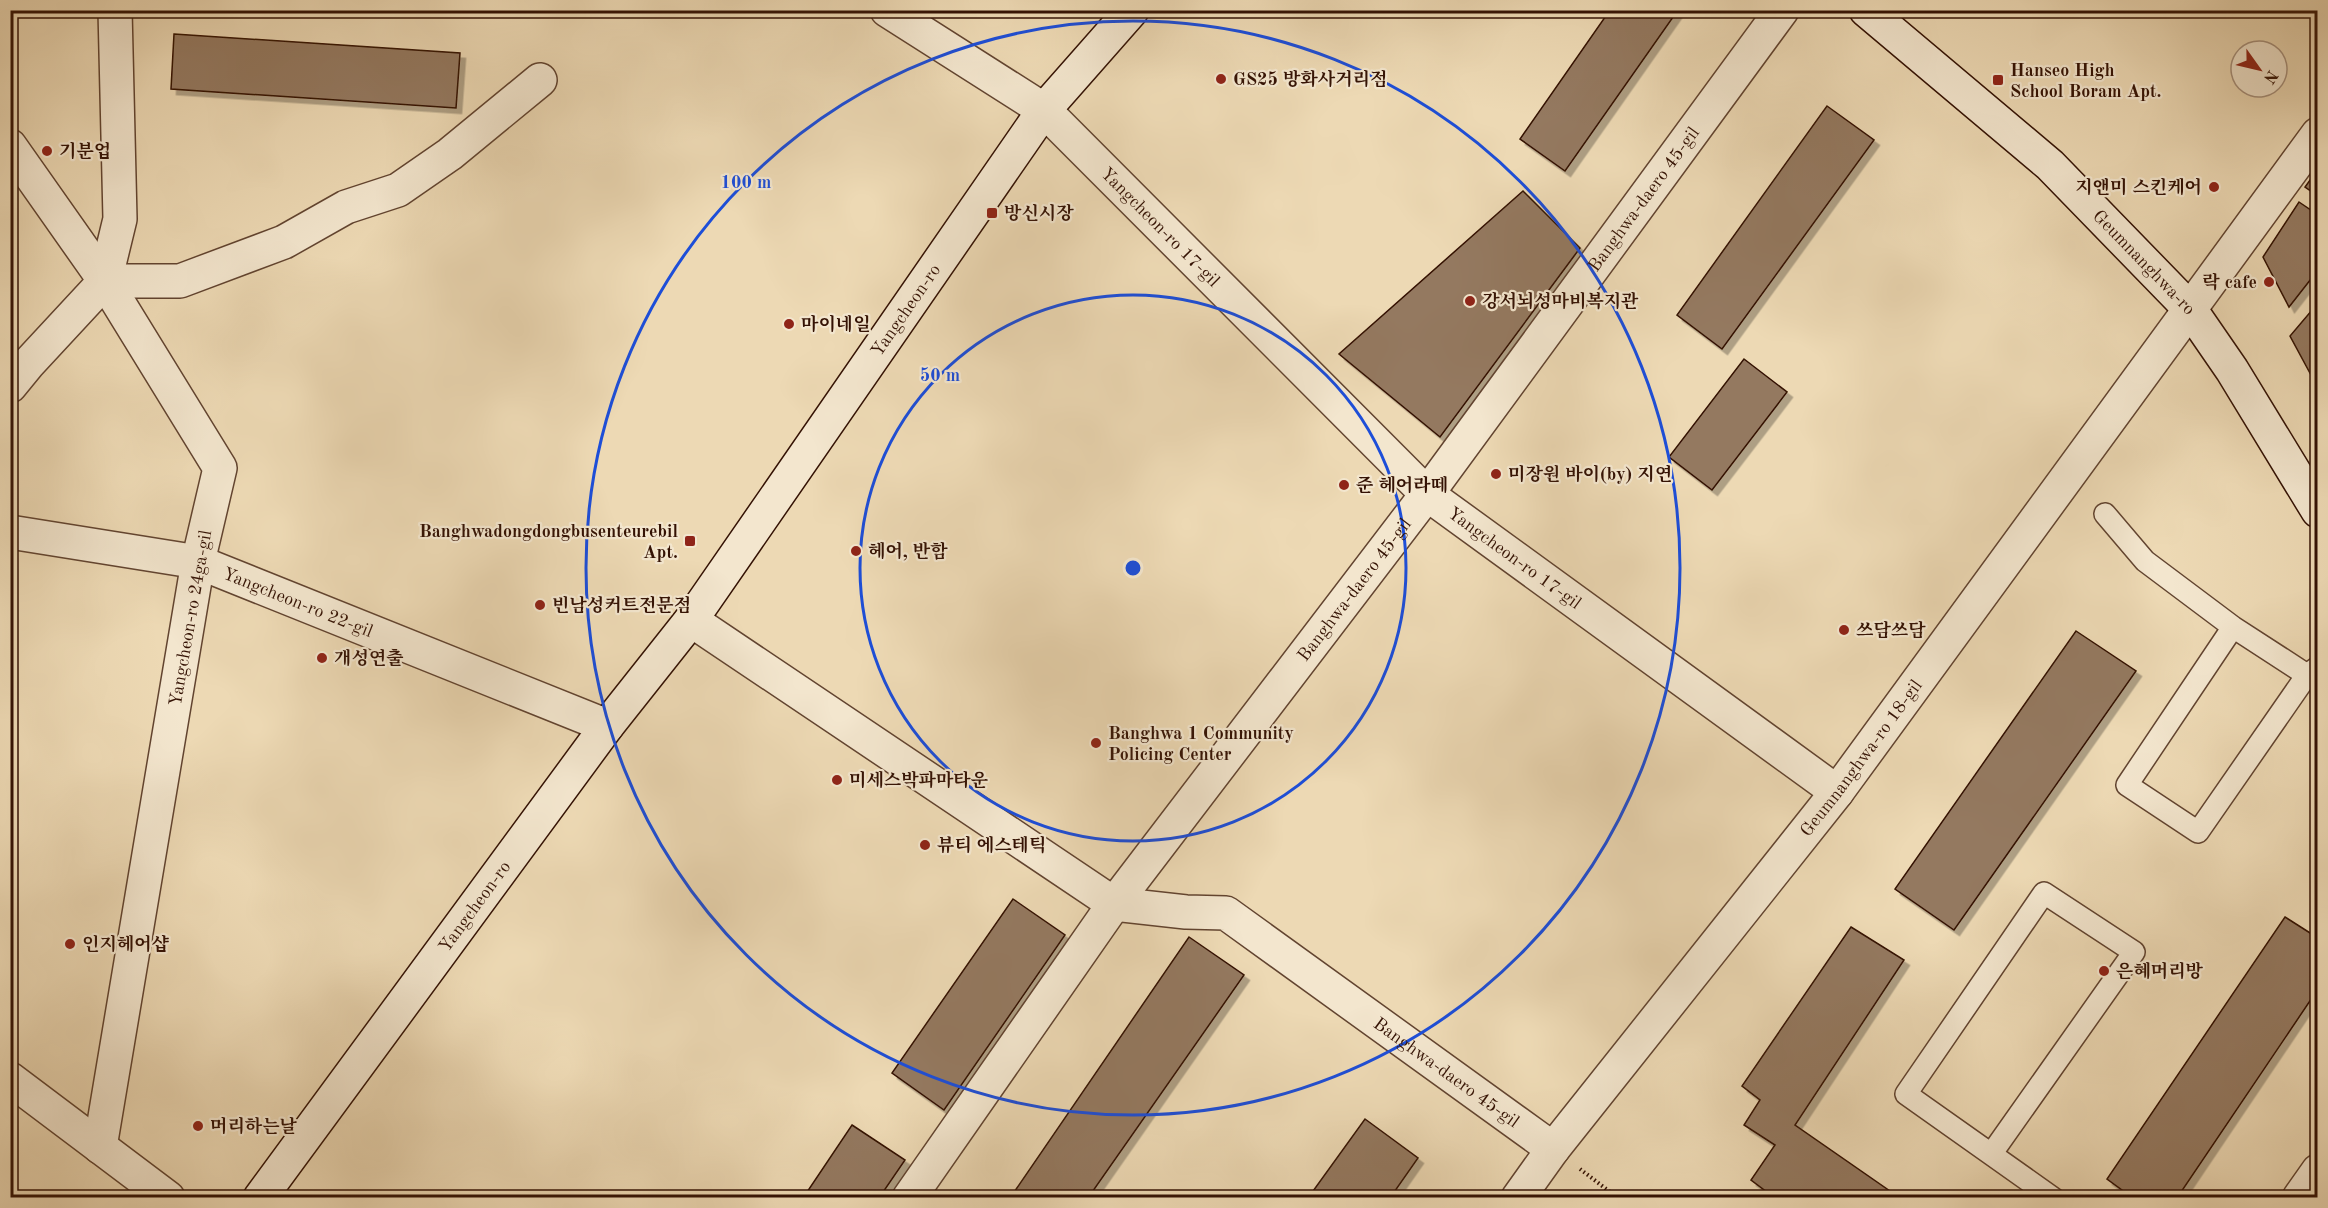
<svg xmlns="http://www.w3.org/2000/svg" width="2328" height="1208" font-family="'Old Standard TT','Noto Serif KR',serif">
  <style>
    .building { fill: #947960; stroke: #341204; stroke-width: 1.5; filter: url(#shadow) }
    .lines { fill: none; stroke-linecap: round; stroke-linejoin: round }
    .service-casing { stroke: #624430; stroke-width: 24 }
    .minor-casing { stroke: #624430; stroke-width: 36 }
    .tertiary-casing { stroke: #624430; stroke-width: 36 }
    .secondary-casing { stroke: #341204; stroke-width: 36 }
    .path { stroke: #341204; stroke-width: 4; stroke-dasharray: 1.5 3; stroke-linecap: butt }
    .service { stroke: #f3e6ce; stroke-width: 21 }
    .minor { stroke: #f3e6ce; stroke-width: 33 }
    .tertiary { stroke: #f3e6ce; stroke-width: 33 }
    .secondary { stroke: #f3e6ce; stroke-width: 33 }
    .ring { fill: none; stroke: #1d4ed8; stroke-width: 3 }
    .poi-dot { fill: #8f2418; stroke: #f3e6ce; stroke-width: 2 }
    .labels { text-anchor: middle; stroke-width: 4.5; stroke-linejoin: round; paint-order: stroke }
    .poi-label { font-size: 18px; font-weight: bold; fill: #341204; stroke: #f3e6ce; text-anchor: start }
    .street-label { font-size: 18px; fill: #341204; stroke: #f3e6ce }
    .centre { fill: #1d4ed8; stroke: #f3e6ce; stroke-width: 3 }
    .ring-label { font-size: 18px; text-anchor: middle; font-weight: bold; fill: #1d4ed8; stroke: #f3e6ce; stroke-width: 4.5; stroke-linejoin: round; paint-order: stroke }
  </style>
  <defs>
    <filter id="shadow"><feDropShadow dx="5.5" dy="5.5" stdDeviation="0" flood-color="#0004"/></filter>
  </defs>
  <rect width="100%" height="100%" fill="#edd9b4"/>
  <filter id="stains"><feTurbulence type="fractalNoise" baseFrequency=".00333" numOctaves="4"/><feColorMatrix values="0 0 0 0 .2 0 0 0 0 .09 0 0 0 0 .02 0 0 0 .5 -.17"/></filter>
  <radialGradient id="worn" r=".72"><stop offset=".6" stop-color="#630" stop-opacity="0"/><stop offset="1" stop-color="#630" stop-opacity=".3"/></radialGradient>
  <path class="building" d="M1610 10H1678L1565 171 1520 139Z
    M174 34 460 53 456 108 171 89Z
    M1827 106 1874 140 1722 349 1677 315Z
    M2318 169V196L2305 187Z
    M1523 191 1580 248 1440 437 1339 354Z
    M2299 202 2318 215V270L2289 307 2263 257Z
    M2318 303V388L2290 336Z
    M1744 359 1787 392 1712 490 1669 457Z
    M2076 631 2136 671 1954 930 1895 889Z
    M1013 899 1065 935 944 1110 892 1073Z
    M2285 917 2318 938V989L2177 1198H2133L2107 1179Z
    M1851 927 1904 960 1795 1125 1900 1198H1775L1751 1180 1775 1145 1744 1125 1760 1100 1742 1086Z
    M1189 937 1244 975 1088 1198H1010Z
    M1365 1119 1418 1158 1390 1198H1308Z
    M852 1125 905 1160 879 1198H803Z"/>
  <g class="lines">
    <g class="service-casing">
      <path id="service" d="M2105 514 2145 561 2233 627 2307 675
        M2233 627 2127 785 2198 832 2307 675 2318 667
        M1992 1153 2134 952 2044 893 1906 1094 2053 1198"/>
    </g>
    <g class="minor-casing">
      <g id="minor">
        <path id="s1" d="M887 10 1044 110 1427 494 1837 792"/>
        <path d="M10 146 105 281 220 468 198 562 100 1147"/>
        <path d="M105 281H180L284 242 346 207 398 190 450 154 540 80"/>
        <path d="M10 386 28 364 105 281 120 219 115 10"/>
        <path id="s2" d="M10 532 198 562 607 726"/>
        <path id="s3" d="M691 620 1114 904 1186 912 1226 913 1553 1149"/>
        <path d="M10 1079 168 1198"/>
        <path id="s4" d="M909 1198 1114 904 1427 494 1782 10"/>
        <path id="s5" d="M1518 1198 1553 1149 1837 792 2318 134"/>
      </g>
    </g>
    <g class="tertiary-casing">
      <path id="tertiary" d="M2299 1198 2318 1171"/>
    </g>
    <g class="secondary-casing">
      <g id="secondary">
        <path id="s6" d="M1866 10 2050 165 2190 309 2232 370 2318 511"/>
        <path id="s7" d="M260 1198 607 726 691 620 1044 110 1132 10"/>
      </g>
    </g>
    <path class="path" d="M1580 1169 1618 1198"/>
    <use href="#service" class="service"/>
    <use href="#minor" class="minor"/>
    <use href="#tertiary" class="tertiary"/>
    <use href="#secondary" class="secondary"/>
  </g>
  <g class="ring">
    <circle cx="1133" cy="568" r="273"/>
    <circle cx="1133" cy="568" r="547"/>
  </g>
  <g class="poi-dot">
    <circle cx="1221" cy="79" r="6"/>
    <rect x="1992" y="74" width="12" height="12" rx="3"/>
    <circle cx="47" cy="151" r="6"/>
    <circle cx="2214" cy="187" r="6"/>
    <rect x="986" y="207" width="12" height="12" rx="3"/>
    <circle cx="2269" cy="282" r="6"/>
    <circle cx="1470" cy="301" r="6"/>
    <circle cx="789" cy="324" r="6"/>
    <circle cx="1496" cy="474" r="6"/>
    <circle cx="1344" cy="485" r="6"/>
    <rect x="684" y="535" width="12" height="12" rx="3"/>
    <circle cx="856" cy="551" r="6"/>
    <circle cx="540" cy="605" r="6"/>
    <circle cx="1844" cy="630" r="6"/>
    <circle cx="322" cy="658" r="6"/>
    <circle cx="1096" cy="743" r="6"/>
    <circle cx="837" cy="780" r="6"/>
    <circle cx="925" cy="845" r="6"/>
    <circle cx="70" cy="944" r="6"/>
    <circle cx="2104" cy="971" r="6"/>
    <circle cx="198" cy="1126" r="6"/>
  </g>
  <g class="labels">
    <g class="poi-label">
      <text x="2010" y="76">Hanseo High<tspan x="2010" dy="21">School Boram Apt.</tspan></text>
      <text x="1233" y="85">GS25 방화사거리점</text>
      <text x="59" y="157">기분업</text>
      <text x="2202" y="193" text-anchor="end">지앤미 스킨케어</text>
      <text x="1004" y="219">방신시장</text>
      <text x="2257" y="288" text-anchor="end">락 cafe</text>
      <text x="1482" y="307">강서뇌성마비복지관</text>
      <text x="801" y="330">마이네일</text>
      <text x="1508" y="480">미장원 바이(by) 지연</text>
      <text x="1356" y="491">준 헤어라떼</text>
      <text x="678" y="537" text-anchor="end">Banghwadongdongbusenteurebil<tspan x="678" dy="21">Apt.</tspan></text>
      <text x="868" y="557">헤어, 반함</text>
      <text x="552" y="611">빈남성커트전문점</text>
      <text x="1856" y="636">쓰담쓰담</text>
      <text x="334" y="664">개성연출</text>
      <text x="1108" y="739">Banghwa 1 Community<tspan x="1108" dy="21">Policing Center</tspan></text>
      <text x="849" y="786">미세스박파마타운</text>
      <text x="937" y="851">뷰티 에스테틱</text>
      <text x="82" y="950">인지헤어샵</text>
      <text x="2116" y="977">은혜머리방</text>
      <text x="210" y="1132">머리하는날</text>
    </g>
    <g class="street-label">
      <text dy="6" stroke="none"><textPath href="#s4" startOffset="1240">Banghwa-daero 45-gil</textPath></text>
      <text dy="6" stroke="none"><textPath href="#s1" startOffset="351">Yangcheon-ro 17-gil</textPath></text>
      <text dy="6" stroke="none"><textPath href="#s6" startOffset="376">Geumnanghwa-ro</textPath></text>
      <text dy="6" stroke="none"><textPath href="#s7" startOffset="1098">Yangcheon-ro</textPath></text>
      <text dy="6" stroke="none"><textPath href="#s1" startOffset="837">Yangcheon-ro 17-gil</textPath></text>
      <text dy="6" stroke="none"><textPath href="#s4" startOffset="754">Banghwa-daero 45-gil</textPath></text>
      <text dy="6" stroke="none"><textPath href="#s2" startOffset="298">Yangcheon-ro 22-gil</textPath></text>
      <text transform="translate(190 618) rotate(-80)" y="6">Yangcheon-ro 24ga-gil</text>
      <text dy="6" stroke="none"><textPath href="#s5" startOffset="558">Geumnanghwa-ro 18-gil</textPath></text>
      <text dy="6" stroke="none"><textPath href="#s7" startOffset="362">Yangcheon-ro</textPath></text>
      <text dy="6" stroke="none"><textPath href="#s3" startOffset="894">Banghwa-daero 45-gil</textPath></text>
    </g>
  </g>
  <circle cx="1133" cy="568" r="9" class="centre"/>
  <g class="ring-label">
    <text x="746" y="188">100 m</text>
    <text x="940" y="381">50 m</text>
  </g>
  <rect width="2328" height="1208" fill="none" stroke="#edd9b4" stroke-width="36"/>
  <rect x="12" y="12" width="2304" height="1184" fill="none" stroke="#341204" stroke-width="3"/>
  <rect x="18" y="18" width="2292" height="1172" fill="none" stroke="#341204" stroke-width="1.5"/>
  <g transform="translate(2259 69) rotate(124)"><circle r="28" fill="#f3e6ce" stroke="#a7917d" stroke-width="1.5"/>
  <path d="M0-4.5L10 22L0 15L-10 22Z" fill="#8f2418"/>
  <text y="-9" font-size="16" font-weight="bold" text-anchor="middle" fill="#341204">N</text>
  </g>
  <rect width="100%" height="100%" filter="url(#stains)"/>
  <rect width="100%" height="100%" fill="url(#worn)"/>
</svg>
